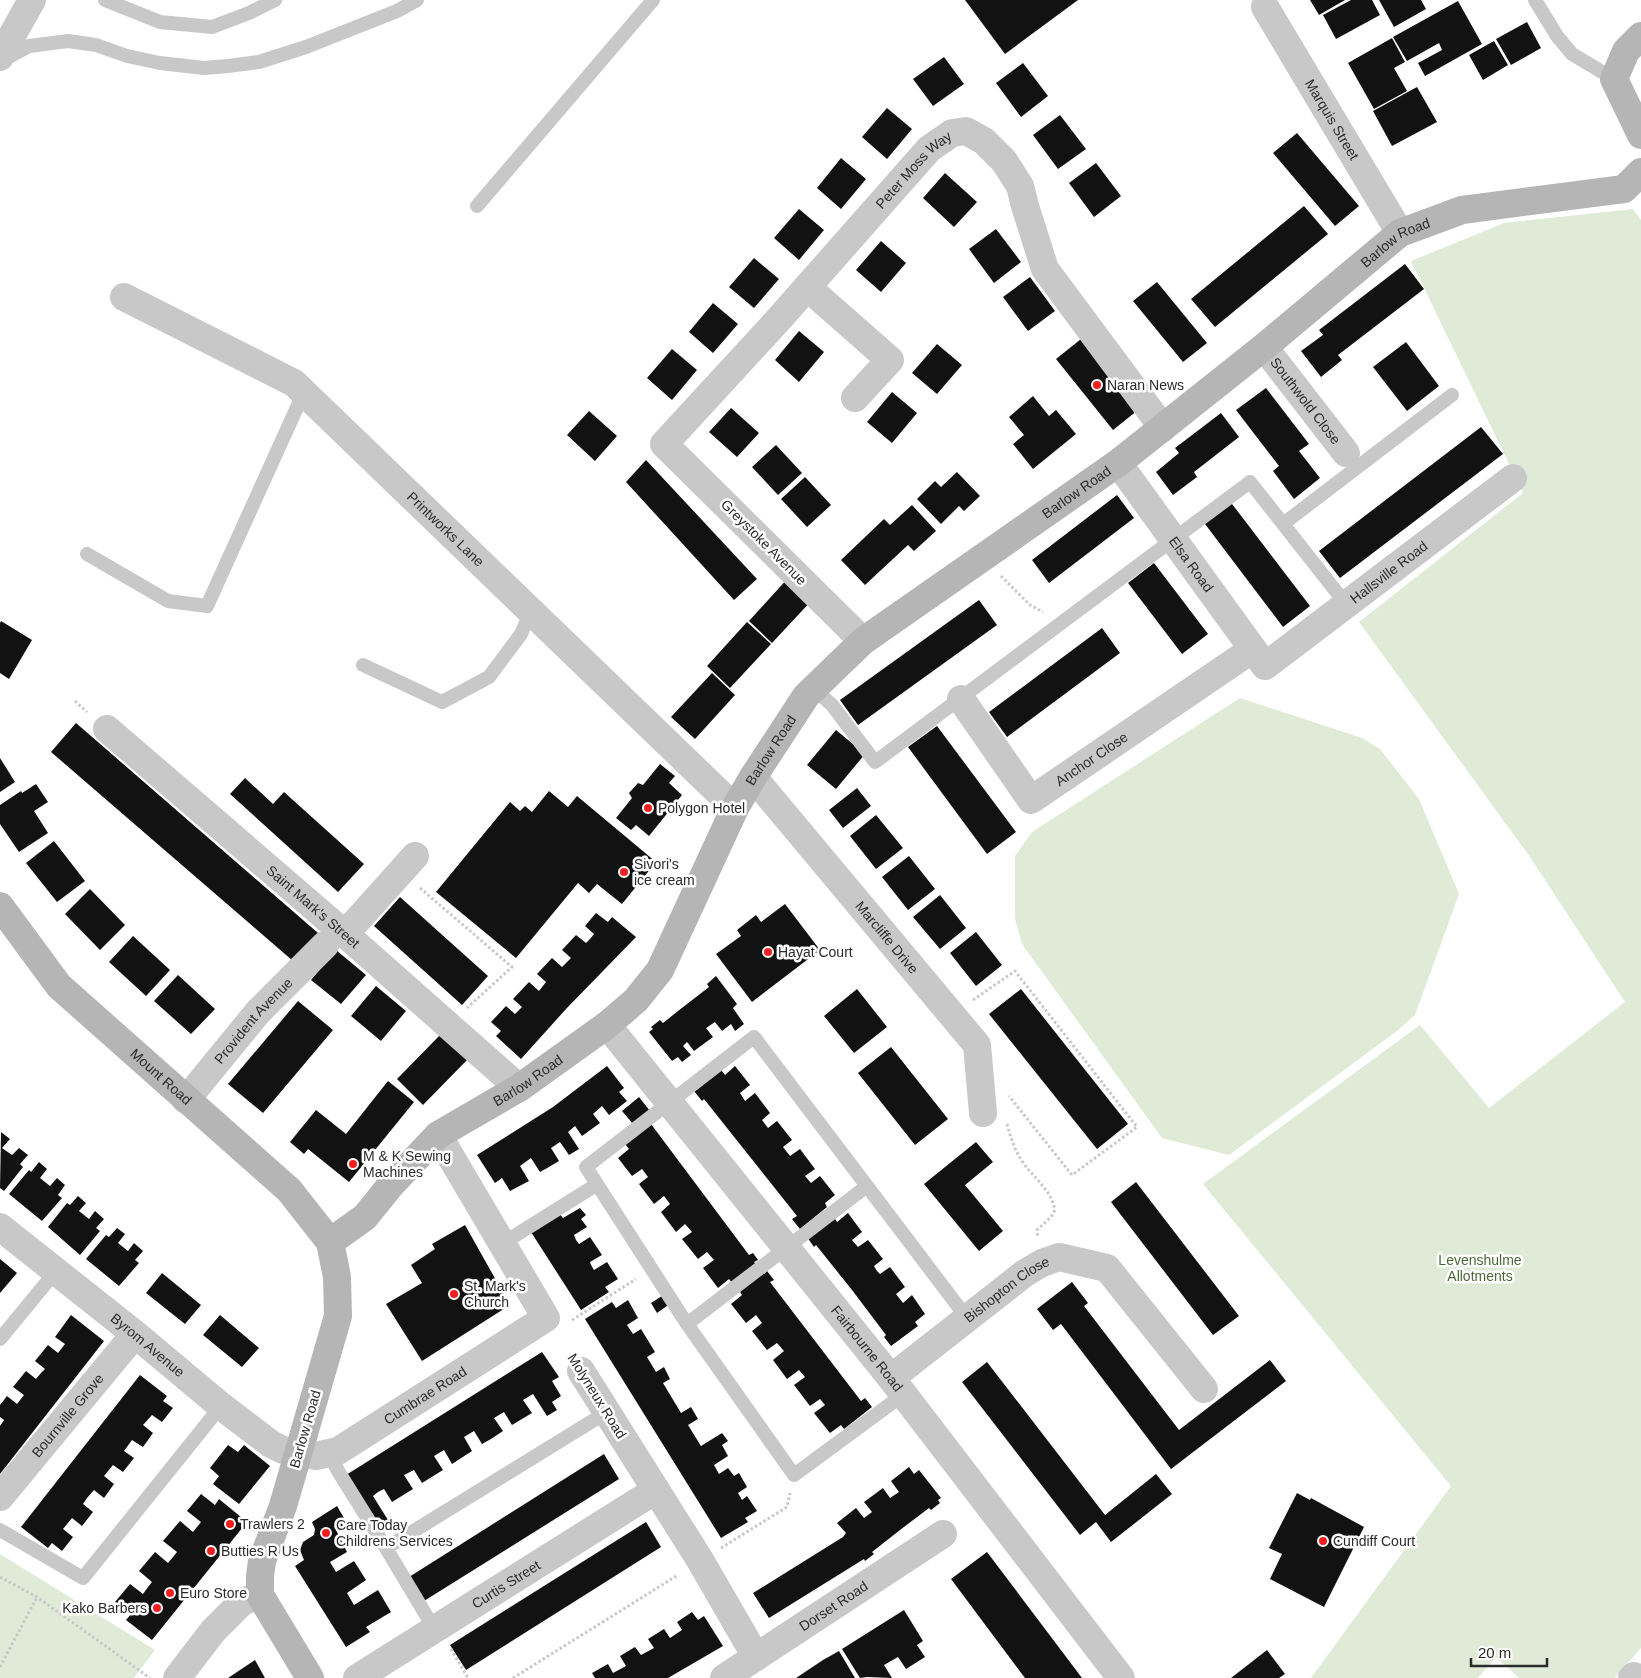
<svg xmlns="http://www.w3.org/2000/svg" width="1641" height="1678" font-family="Arial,sans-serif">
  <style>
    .green { fill: #e0ebd7 }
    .building { fill: #121212 }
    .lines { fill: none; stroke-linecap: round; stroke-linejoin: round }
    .path { stroke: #c8c8c8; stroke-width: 3; stroke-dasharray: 2.5 2.5; stroke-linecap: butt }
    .lane { stroke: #c8c8c8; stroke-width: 14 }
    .street { stroke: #c8c8c8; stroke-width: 28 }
    .secondary { stroke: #b5b5b5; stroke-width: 28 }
    .poi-dot { fill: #f11f1f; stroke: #fff; stroke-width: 2 }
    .labels { text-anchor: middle; stroke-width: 5; stroke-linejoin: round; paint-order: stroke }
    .street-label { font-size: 14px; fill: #2b2b2b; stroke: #fff }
    .poi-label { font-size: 14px; fill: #2b2b2b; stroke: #fff; text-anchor: start }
    .park-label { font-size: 14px; fill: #4a6936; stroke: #fff }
  </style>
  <rect width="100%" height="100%" fill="#fff"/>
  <path class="green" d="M1633 209 1641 220V1648L1615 1678H1519L1496 1657 1478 1678H1311L1451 1486 1203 1184 1420 1025 1489 1108 1625 1002 1530 857 1359 622 1523 493 1411 261 1504 223Z
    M1240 698 1362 738 1380 749 1419 799 1459 894 1415 1015 1397 1031 1229 1155 1162 1138 1022 944 1015 919V856L1032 832Z
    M0 1554 155 1650 134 1678H0Z"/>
  <path class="building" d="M965 0H1078L1005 54Z
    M1310 0H1345L1319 15Z
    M1351 0H1372L1380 15 1336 39 1323 15Z
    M1379 0H1421L1426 9 1394 27Z
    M1458 1 1482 44 1425 76 1418 63 1442 50 1439 43 1407 61 1393 37Z
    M1527 22 1541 48 1511 65 1496 39Z
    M1392 38 1405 62 1394 68 1407 91 1374 109 1348 63Z
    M1494 41 1508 65 1483 80 1469 55Z
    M944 57 964 84 933 106 913 79Z
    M1023 63 1048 96 1021 117 996 83Z
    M1417 87 1437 122 1392 146 1373 111Z
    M887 108 912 129 887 159 862 137Z
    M1060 115 1086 149 1058 169 1033 135Z
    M1297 133 1359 206 1335 226 1273 153Z
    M841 158 866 179 841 209 817 188Z
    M1096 163 1121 196 1094 217 1069 183Z
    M945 173 977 202 954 227 923 198Z
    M1304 206 1328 234 1215 327 1191 299Z
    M799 209 824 230 799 260 774 238Z
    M996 229 1021 262 994 283 969 249Z
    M881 241 906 263 881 292 856 270Z
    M754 258 779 279 754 308 729 287Z
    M1405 264 1424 289 1338 355 1342 360 1321 377 1301 351 1323 335 1319 330Z
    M1030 277 1055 311 1028 331 1003 297Z
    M1157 282 1207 343 1183 362 1133 301Z
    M713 303 738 324 713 353 689 332Z
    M799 331 824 352 799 382 775 360Z
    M1081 339 1138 410 1113 430 1056 359Z
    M1406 342 1439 386 1407 411 1373 367Z
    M937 344 962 365 937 394 912 373Z
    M672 349 697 370 672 400 647 378Z
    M1266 388 1309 444 1299 451 1320 478 1294 499 1273 471 1279 466 1236 410Z
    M892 392 917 413 892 443 867 422Z
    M1033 396 1049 416 1056 410 1076 434 1033 469 1013 444 1024 435 1009 417Z
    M731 408 759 433 737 457 709 432Z
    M589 411 617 436 595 461 567 435Z
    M1221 413 1239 437 1194 472 1197 477 1173 495 1156 472 1179 453 1175 448Z
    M1481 427 1503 454 1340 578 1319 551Z
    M776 445 802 473 778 495 752 467Z
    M646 460 757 579 734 600 626 482Z
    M957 472 980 496 964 511 959 506 941 524 917 499 935 481 941 487Z
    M805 477 831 505 807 527 781 499Z
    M1117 495 1134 518 1049 583 1032 560Z
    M1229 500 1310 606 1283 627 1202 520Z
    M912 505 936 531 914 551 908 545 865 585 841 560 884 519 890 525Z
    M1154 563 1208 634 1182 654 1128 583Z
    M789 577 813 599 772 643 749 621Z
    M979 600 997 625 858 725 840 700Z
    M1 621 32 640 9 679 0 673V623Z
    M747 622 771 644 730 688 707 666Z
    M1102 628 1120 653 1007 737 989 712Z
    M712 673 735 695 695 739 671 717Z
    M76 723 318 933 293 961 51 752Z
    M937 726 1016 832 987 854 908 747Z
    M836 730 865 754 836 789 807 765Z
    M0 758 15 782 0 792Z
    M660 764 675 776 669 783 682 795 649 836 636 825 631 830 616 818 632 798 629 793 638 783 643 785Z
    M245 778 273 804 284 792 364 864 338 892 230 794Z
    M36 784 48 802 34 811 48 833 19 852 0 824V805L21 791 22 793Z
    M857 788 871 806 843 828 829 810Z
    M549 791 568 807 577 796 656 862 622 904 597 884 589 893 578 883 516 958 436 892 510 802 520 811 525 806 532 812Z
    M876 815 903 848 876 869 850 836Z
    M54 841 85 881 57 902 26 863Z
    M909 856 935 889 908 910 882 877Z
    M90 889 125 925 100 950 65 914Z
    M940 895 966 928 940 949 913 917Z
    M400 897 488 976 462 1005 374 926Z
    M785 904 820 950 752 1002 716 954 741 936 737 930 756 915 761 922Z
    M596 913 608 922 612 917 636 937 566 1009 521 1059 496 1036 501 1031 491 1022 506 1006 515 1014 522 1007 513 999 529 982 539 991 546 982 537 974 552 958 562 967 571 958 562 950 576 935 586 943 590 939 594 934 585 926Z
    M976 932 1002 965 976 986 950 953Z
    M133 936 170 970 146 996 109 962Z
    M336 950 366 975 341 1004 311 980Z
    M178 975 215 1009 191 1034 154 1001Z
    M716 976 737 1004 733 1008 744 1024 735 1031 731 1024 722 1031 715 1022 706 1028 713 1037 694 1051 687 1042 683 1046 691 1055 682 1062 678 1057 672 1061 649 1032 653 1029 651 1027 660 1020 663 1023 678 1011 709 987 707 984Z
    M376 986 406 1011 381 1041 351 1016Z
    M857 989 887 1027 854 1053 824 1016Z
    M1021 989 1128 1124 1097 1149 989 1014Z
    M298 1001 333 1030 263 1113 228 1084Z
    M442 1033 468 1059 423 1105 397 1079Z
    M891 1047 948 1119 915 1145 858 1073Z
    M607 1066 624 1088 619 1092 627 1101 609 1115 602 1106 593 1114 600 1123 582 1136 575 1126 568 1132 579 1149 569 1155 560 1142 551 1148 559 1161 549 1167 540 1172 531 1158 520 1166 529 1181 510 1191 502 1178 495 1183 477 1155 553 1107Z
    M735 1066 750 1085 740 1093 745 1101 755 1093 770 1113 762 1120 768 1128 777 1121 792 1140 783 1147 790 1156 800 1149 815 1169 805 1176 811 1183 820 1176 835 1195 825 1203 827 1207 800 1229 792 1219 797 1216 704 1099 702 1101 694 1091 721 1070 725 1075Z
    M388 1081 414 1102 349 1182 308 1149 304 1154 290 1142 316 1110 346 1134Z
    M639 1097 650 1111 633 1124 622 1111Z
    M651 1124 749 1255 753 1253 758 1260 754 1262 756 1264 732 1283 729 1279 718 1288 703 1268 714 1260 707 1252 698 1259 682 1239 692 1232 685 1224 676 1232 661 1212 670 1204 664 1196 654 1204 639 1184 648 1177 642 1169 632 1176 618 1158 629 1149 625 1144Z
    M1 1132 10 1139 2 1148 12 1155 19 1148 28 1155 20 1164 23 1167 4 1191 0 1188Z
    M976 1142 993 1162 965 1185 1003 1231 979 1251 924 1184Z
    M39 1162 47 1169 40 1178 50 1186 57 1178 65 1185 58 1195 62 1198 42 1221 9 1194 29 1170 31 1172Z
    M1136 1182 1239 1316 1213 1335 1111 1202Z
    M78 1196 86 1203 79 1211 89 1219 95 1211 104 1219 96 1228 100 1231 80 1255 48 1227 67 1203 70 1205Z
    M580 1208 586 1215 581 1219 587 1227 574 1235 576 1240 579 1244 590 1237 602 1255 590 1262 591 1265 594 1270 607 1262 618 1279 605 1287 609 1292 581 1310 531 1232 559 1213 563 1218Z
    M848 1213 862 1232 852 1240 858 1247 868 1240 883 1259 874 1266 877 1271 880 1274 890 1267 905 1287 896 1294 903 1303 912 1295 925 1314 915 1322 918 1326 891 1346 884 1337 886 1335 852 1290 816 1245 814 1247 807 1237 833 1216 837 1222Z
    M465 1225 510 1305 422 1361 386 1304 422 1283 411 1265 435 1249 432 1244Z
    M117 1228 125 1234 118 1243 128 1251 134 1243 143 1251 135 1260 139 1263 119 1286 86 1259 106 1235 109 1237Z
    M0 1259 17 1273 0 1293Z
    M763 1271 764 1274 767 1271 774 1280 770 1282 773 1286 861 1401 865 1398 872 1407 844 1429 841 1425 830 1433 814 1413 825 1405 820 1399 810 1406 794 1385 805 1377 799 1370 787 1379 773 1360 784 1351 777 1343 767 1350 752 1331 762 1323 756 1315 746 1323 731 1304 742 1295 739 1290Z
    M162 1273 201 1305 185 1324 146 1293Z
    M1072 1282 1088 1303 1084 1306 1179 1430 1270 1360 1286 1381 1171 1469 1061 1324 1053 1330 1037 1309Z
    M665 1294 671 1303 657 1313 651 1303Z
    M628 1300 638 1318 627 1325 633 1334 641 1329 655 1352 647 1357 656 1372 664 1367 670 1379 663 1383 681 1413 691 1407 698 1419 688 1425 701 1446 722 1433 728 1441 722 1445 728 1456 714 1465 719 1474 728 1468 734 1476 739 1473 747 1487 738 1493 742 1500 747 1496 757 1511 745 1518 748 1522 721 1538 585 1319 612 1302 616 1308Z
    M71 1315 104 1341 0 1474V1426L4 1420 0 1417V1405L7 1396 17 1404 24 1395 13 1387 26 1371 36 1379 41 1373 45 1369 35 1361 48 1345 58 1353 65 1344 55 1337Z
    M220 1315 259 1348 242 1367 203 1335Z
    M542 1352 559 1377 552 1381 561 1396 552 1402 557 1410 547 1416 533 1394 523 1400 532 1413 512 1425 504 1412 494 1418 503 1431 491 1439 482 1444 474 1431 464 1437 472 1451 452 1464 444 1450 434 1456 443 1470 422 1483 414 1470 404 1475 413 1489 392 1502 384 1489 378 1492 373 1496 388 1520 378 1526 346 1475Z
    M987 1362 1105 1515 1156 1474 1172 1494 1111 1542 1096 1522 1080 1535 962 1382Z
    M140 1375 167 1396 163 1401 173 1408 162 1422 152 1415 143 1425 153 1433 143 1447 132 1440 124 1451 134 1458 123 1472 113 1465 104 1476 114 1484 104 1498 94 1490 87 1498 83 1504 93 1512 82 1526 72 1518 63 1529 73 1537 62 1551 52 1543 48 1548 21 1527Z
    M228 1445 238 1452 244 1445 270 1466 239 1504 213 1484 219 1476 210 1468Z
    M604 1454 619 1479 424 1601 409 1577Z
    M909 1467 914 1474 919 1470 941 1498 938 1500 940 1503 931 1510 929 1508 900 1530 872 1552 874 1554 865 1561 864 1559 769 1618 753 1593 843 1537 846 1533 837 1523 856 1508 864 1518 872 1512 864 1502 883 1488 890 1498 899 1492 891 1481Z
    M1297 1493 1310 1500 1311 1498 1364 1527 1324 1607 1270 1579 1282 1554 1269 1548Z
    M201 1494 215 1505 219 1499 247 1522 152 1640 126 1620 131 1614 115 1602 130 1584 143 1594 148 1587 152 1582 139 1571 155 1552 168 1563 173 1557 177 1552 163 1541 180 1521 193 1532 201 1522 187 1511Z
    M337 1506 344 1518 343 1526 336 1530 347 1552 330 1562 336 1572 354 1561 366 1580 347 1593 354 1605 378 1590 391 1612 366 1627 370 1632 346 1647 295 1566 304 1560 300 1550 303 1542 314 1535 315 1529 312 1522Z
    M646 1522 661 1547 466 1670 450 1645Z
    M987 1552 1082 1678H1025L951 1579Z
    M904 1610 923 1641 917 1645 925 1657 906 1669 898 1657 884 1665 892 1678 867 1677 860 1678 842 1649Z
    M692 1612 698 1620 704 1616 723 1646 668 1678H595L592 1673 608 1664 613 1673 626 1666 620 1656 635 1647 641 1655 654 1648 648 1639 664 1629 670 1638 682 1630 677 1622Z
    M1267 1650 1285 1674 1279 1678H1231Z
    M839 1651 855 1678H796L823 1660Z
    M255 1660 265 1678H228Z"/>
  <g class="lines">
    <path class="path" d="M1001 576 1030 605 1043 612
      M75 701 87 712
      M420 888 512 967 467 1008
      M973 1000 1015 971 1137 1127 1072 1175 1009 1096
      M1007 1124C1011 1138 1015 1152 1024 1164 1035 1179 1051 1190 1055 1210L1051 1217 1037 1230 1038 1238
      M572 1320 636 1279
      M721 1548 787 1507 790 1493
      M0 1577 37 1597 150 1678
      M451 1649 468 1678
      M0 1667 37 1597
      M513 1678 678 1575"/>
    <path class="lane" d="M105 0 160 22 212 27 249 13 275 0
      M1535 0 1557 36 1572 54 1614 79
      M3 60 29 46 68 41 96 45 127 56 160 63 204 68 228 66 259 62 306 47 397 11 417 0
      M477 206 653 0
      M1283 524 1452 395
      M87 554 168 601 207 606 304 392
      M363 665 442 702 489 677 521 634 531 611
      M814 689 832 705 875 762 1250 482 1346 604
      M503 1243 596 1185
      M687 1324 867 1186
      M0 1339 56 1271
      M904 1394 794 1475 687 1324 586 1167 754 1037 967 1318
      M329 1453 338 1471 386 1548 435 1630
      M0 1530 83 1578 221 1406
      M386 1548 607 1412"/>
    <g class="street">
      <path id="s1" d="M1265 7 1400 233"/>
      <path d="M0 57 32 0"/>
      <path d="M807 287 890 360 855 398"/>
      <path id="s2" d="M124 297 294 383 735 808"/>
      <path id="s3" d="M1264 347 1346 453"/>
      <path id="s4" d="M1118 463 1265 666 1513 478"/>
      <path id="s5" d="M863 641 664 444 779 319 929 149 952 133 966 131 984 141 1004 161 1020 186 1025 206 1045 269 1163 428"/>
      <path id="s6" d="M961 699 1031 800 1253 649"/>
      <path id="s7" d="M107 729 345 934 519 1088"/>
      <path id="s8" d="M753 777 977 1045 983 1113"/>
      <path d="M345 934 415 856"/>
      <path id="s9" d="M607 1025 891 1378 1121 1678"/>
      <path id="s10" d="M186 1100 258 1012 325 945"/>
      <path id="s11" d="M0 1227 135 1334 221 1406 271 1444 283 1450 316 1456 338 1451 546 1318 438 1135"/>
      <path d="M581 1371 700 1560 756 1657"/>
      <path id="s12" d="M891 1378 1025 1273 1042 1263 1059 1257 1107 1268 1204 1389"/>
      <path id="s13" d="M0 1497 135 1334"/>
      <path d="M177 1678 213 1631 242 1602 260 1595"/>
      <path id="s14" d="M357 1678 656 1490"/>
      <path id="s15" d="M724 1678 943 1534"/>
      <path d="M1632 1678 1634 1676"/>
    </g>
    <g class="secondary">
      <path d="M1641 36 1626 51 1614 79 1641 135"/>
      <path id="s16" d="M0 906 59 986 289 1190 330 1242 337 1277 338 1316 283 1506 262 1561 260 1576V1595L310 1678"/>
      <path id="s17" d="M330 1242 365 1217 390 1186 438 1135 519 1088 607 1025 636 1000 660 970 735 808 753 777 806 696 863 641 1118 463 1264 347 1400 233 1462 210 1624 189 1641 172"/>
    </g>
  </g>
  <g class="poi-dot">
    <circle cx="1097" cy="385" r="5"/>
    <circle cx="648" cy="808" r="5"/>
    <circle cx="624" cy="872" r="5"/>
    <circle cx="768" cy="952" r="5"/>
    <circle cx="353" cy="1164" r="5"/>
    <circle cx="454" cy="1294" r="5"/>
    <circle cx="230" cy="1524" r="5"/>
    <circle cx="326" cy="1533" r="5"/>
    <circle cx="1323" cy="1541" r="5"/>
    <circle cx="211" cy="1551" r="5"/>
    <circle cx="170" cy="1593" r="5"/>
    <circle cx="157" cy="1608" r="5"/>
  </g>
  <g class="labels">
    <g class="street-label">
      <text dy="5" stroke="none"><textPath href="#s1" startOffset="131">Marquis Street</textPath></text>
      <text dy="5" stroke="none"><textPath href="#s5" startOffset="651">Peter Moss Way</textPath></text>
      <text dy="5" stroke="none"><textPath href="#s17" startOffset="1488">Barlow Road</textPath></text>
      <text dy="5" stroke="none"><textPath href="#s3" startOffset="68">Southwold Close</textPath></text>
      <text dy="5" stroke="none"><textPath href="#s17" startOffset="1082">Barlow Road</textPath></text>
      <text dy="5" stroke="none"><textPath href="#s2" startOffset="401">Printworks Lane</textPath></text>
      <text transform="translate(764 542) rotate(45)" y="5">Greystoke Avenue</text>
      <text dy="5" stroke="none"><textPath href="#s4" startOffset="125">Elsa Road</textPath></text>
      <text dy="5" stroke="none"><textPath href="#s4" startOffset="406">Hallsville Road</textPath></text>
      <text dy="5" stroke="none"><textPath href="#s17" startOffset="678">Barlow Road</textPath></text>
      <text dy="5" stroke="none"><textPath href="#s6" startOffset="196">Anchor Close</textPath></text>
      <text dy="5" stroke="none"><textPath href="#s7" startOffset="272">Saint Mark's Street</textPath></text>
      <text dy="5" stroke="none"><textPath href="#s8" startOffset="209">Marcliffe Drive</textPath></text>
      <text dy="5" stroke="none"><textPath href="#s10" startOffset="104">Provident Avenue</textPath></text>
      <text dy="5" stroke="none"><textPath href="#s16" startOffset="236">Mount Road</textPath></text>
      <text dy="5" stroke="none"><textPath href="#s17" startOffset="258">Barlow Road</textPath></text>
      <text dy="5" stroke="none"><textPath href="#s12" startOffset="146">Bishopton Close</textPath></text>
      <text dy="5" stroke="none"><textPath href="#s11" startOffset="189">Byrom Avenue</textPath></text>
      <text dy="5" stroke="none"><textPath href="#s9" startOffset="415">Fairbourne Road</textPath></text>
      <text dy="5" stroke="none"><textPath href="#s11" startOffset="520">Cumbrae Road</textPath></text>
      <text transform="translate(597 1396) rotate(58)" y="5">Molyneux Road</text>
      <text dy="5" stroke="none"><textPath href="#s13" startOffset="106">Bournville Grove</textPath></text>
      <text transform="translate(305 1429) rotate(-74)" y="5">Barlow Road</text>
      <text dy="5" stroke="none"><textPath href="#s14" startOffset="176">Curtis Street</textPath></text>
      <text dy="5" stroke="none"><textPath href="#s15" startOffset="131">Dorset Road</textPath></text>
    </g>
    <g class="poi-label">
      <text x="1107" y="390">Naran News</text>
      <text x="658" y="813">Polygon Hotel</text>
      <text x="634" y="869">Sivori's<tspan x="634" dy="16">ice cream</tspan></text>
      <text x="778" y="957">Hayat Court</text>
      <text x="363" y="1161">M &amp; K Sewing<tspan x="363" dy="16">Machines</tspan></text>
      <text x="464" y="1291">St. Mark's<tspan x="464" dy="16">Church</tspan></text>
      <text x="240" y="1529">Trawlers 2</text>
      <text x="336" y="1530">Care Today<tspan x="336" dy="16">Childrens Services</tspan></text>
      <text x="1333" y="1546">Cundiff Court</text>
      <text x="221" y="1556">Butties R Us</text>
      <text x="180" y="1598">Euro Store</text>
      <text x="147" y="1613" text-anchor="end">Kako Barbers</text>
    </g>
    <g class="park-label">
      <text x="1480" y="1265">Levenshulme<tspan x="1480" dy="16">Allotments</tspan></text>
    </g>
  </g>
  <path d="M1471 1658v8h76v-8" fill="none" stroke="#2b2b2b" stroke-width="2.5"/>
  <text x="1478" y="1658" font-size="15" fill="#2b2b2b" stroke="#ffffff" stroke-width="4" paint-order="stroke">20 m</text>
</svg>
